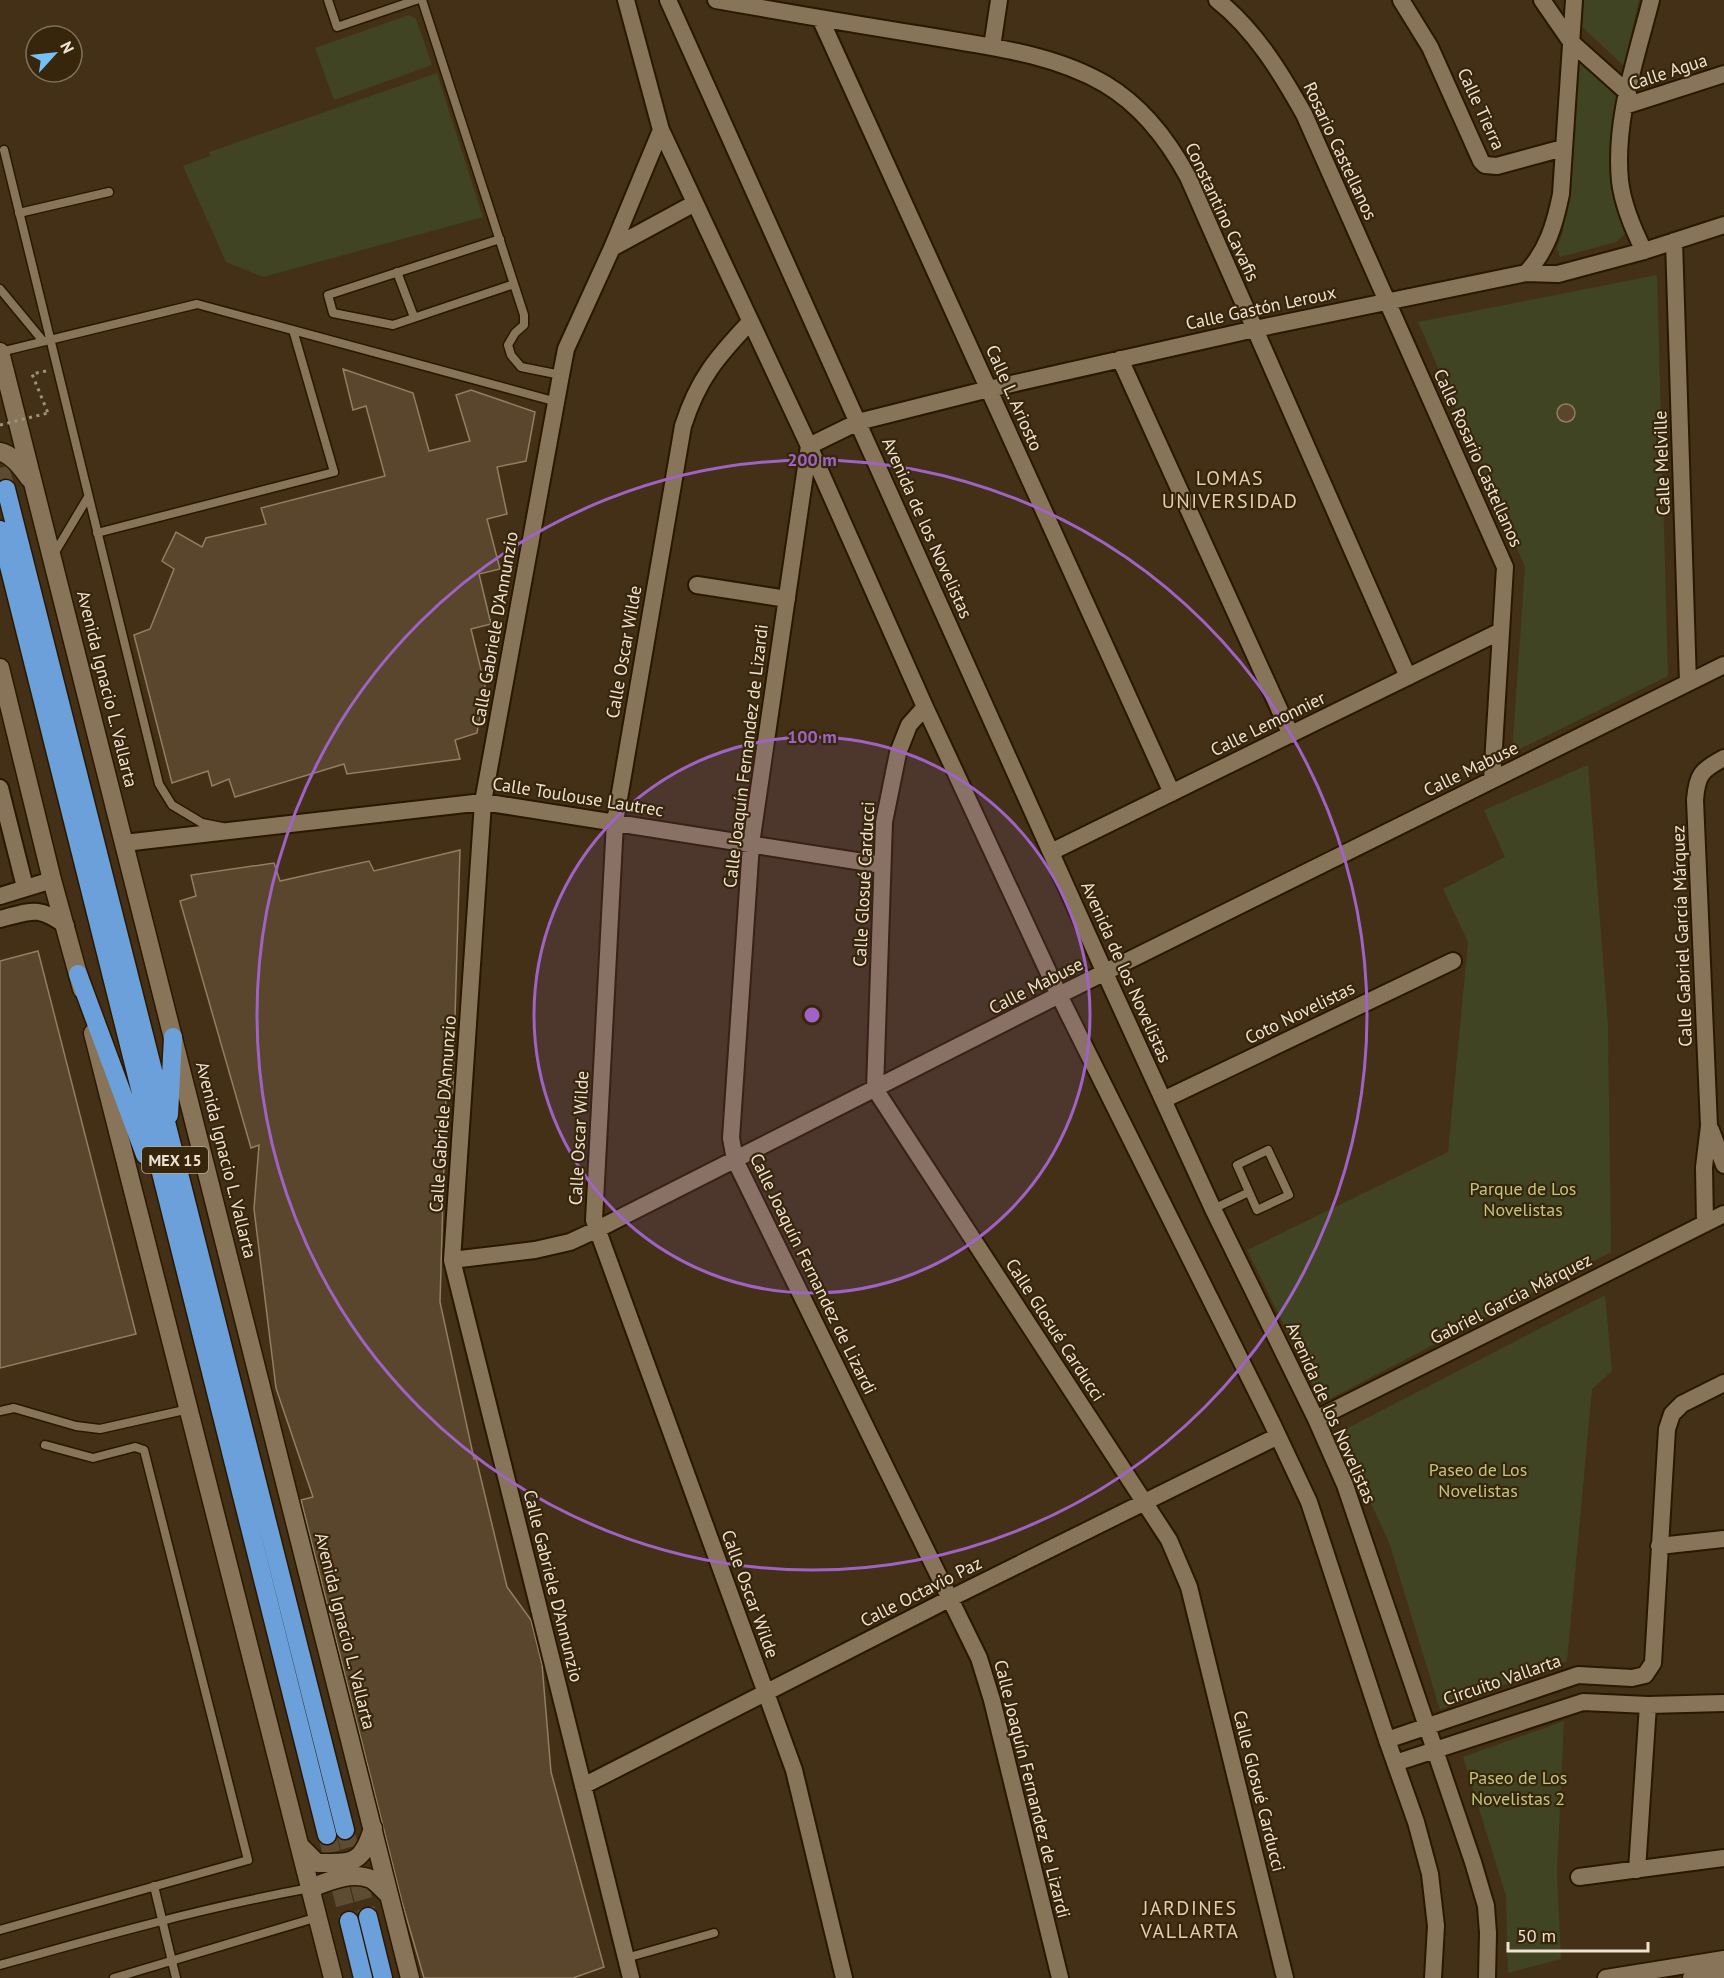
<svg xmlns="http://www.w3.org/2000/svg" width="1724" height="1978" font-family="'PT Sans',sans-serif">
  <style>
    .green { fill: #404422 }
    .building { fill: #59462c; stroke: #937e62; stroke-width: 1.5 }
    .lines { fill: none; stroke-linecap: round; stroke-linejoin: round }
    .highway-tunnel { stroke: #5d4b32; stroke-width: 18; stroke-dasharray: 18 9; stroke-linecap: butt }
    .lane-casing { stroke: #291800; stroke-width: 11 }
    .street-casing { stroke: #291800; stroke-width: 20 }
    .secondary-casing { stroke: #291800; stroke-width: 21 }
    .highway-casing { stroke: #291800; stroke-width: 21 }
    .path { stroke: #a0917d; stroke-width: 3; stroke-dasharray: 3 4.5; stroke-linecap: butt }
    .lane { stroke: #887458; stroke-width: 8 }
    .street { stroke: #887458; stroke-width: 16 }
    .secondary { stroke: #887458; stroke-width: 18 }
    .highway { stroke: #6ca0db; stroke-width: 18 }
    .path-bridge { stroke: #a0917d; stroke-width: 3; stroke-dasharray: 3 4.5; stroke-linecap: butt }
    .ring { fill: none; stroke: #9e63c5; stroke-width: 3 }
    .labels { text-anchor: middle; stroke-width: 4.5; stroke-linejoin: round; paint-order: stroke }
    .shield { fill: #38260c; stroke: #b7aa97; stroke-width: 1.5 }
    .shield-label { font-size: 16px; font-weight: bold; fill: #eee2d3 }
    .street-label { font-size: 18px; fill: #eee2d3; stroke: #38260c }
    .park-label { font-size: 18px; fill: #bfc67d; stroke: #38260c }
    .neighbourhood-label { font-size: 20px; letter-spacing: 1.5px; fill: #e4cdaf; stroke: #38260c }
    .centre { fill: #9e63c5; stroke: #38260c; stroke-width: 3 }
    .ring-label { font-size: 18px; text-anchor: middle; font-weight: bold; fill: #9e63c5; stroke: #38260c; stroke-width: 4.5; stroke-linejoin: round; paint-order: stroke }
  </style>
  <rect width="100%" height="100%" fill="#433016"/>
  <path class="green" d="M1584 0H1639L1624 66 1582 27Z
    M409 15 416 19 432 65 334 100 315 48Z
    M1580 63 1617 97 1611 170 1615 195 1626 233 1616 242 1560 257 1557 248 1563 232Z
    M437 73 483 217 263 277 226 262 183 166 210 156 209 152Z
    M1657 275 1668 676 1512 753 1525 567 1418 322Z
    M1588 765 1608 1025 1611 1252 1322 1403 1247 1250 1448 1152 1468 942 1443 889 1505 857 1484 810Z
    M1605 1295 1612 1371 1592 1389 1567 1661 1440 1710 1389 1542 1338 1433Z
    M1564 1721 1557 1872 1561 1959 1508 1973 1506 1896 1463 1757Z"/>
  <path class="building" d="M343 369 413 393 429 451 470 441 456 395 471 390 535 412 526 461 497 467 507 514 487 519 500 569 479 574 491 624 471 629 485 686 477 733 455 740 460 759 347 774 344 764 235 797 229 779 212 786 208 771 172 783 134 635 150 629 174 569 162 561 176 532 202 547 206 538 266 524 261 508 385 476 366 406 353 410Z
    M1557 413a9 9 0 1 1 18 0a9 9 0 1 1-18 0Z
    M460 850 453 1083V1093L446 1095 440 1302 474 1459 476 1458 507 1587 531 1620 542 1664 551 1772 604 1967 573 1978H424L402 1902 301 1500 313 1497 276 1388 254 1209 259 1145 251 1148 180 901 196 896 191 875 274 863 280 881 369 861 374 871Z
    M38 951 136 1334 0 1368V961Z"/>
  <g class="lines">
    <path class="highway-tunnel" d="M0 468 6 489
      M345 1830 368 1917
      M327 1835 349 1921"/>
    <g class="lane-casing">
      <path id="lane" d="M328 0 337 27 416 0
        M422 0 524 315V325L515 333 508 345 511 355 521 367 561 375
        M4 150 159 784 172 805 202 823 222 827
        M19 213 109 192
        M500 239 328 295 333 313 393 325 514 284
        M397 272 414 317
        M0 289 43 341
        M0 352 197 304 557 402
        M97 533 334 472 293 330
        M54 554 88 497
        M1268 1150 1289 1195 1257 1210 1237 1165Z
        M1213 1209 1249 1192
        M0 1411 14 1408 76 1426 100 1429 189 1409
        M154 1886 176 1978
        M0 1930 248 1860 144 1450 135 1447 93 1458 45 1445
        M626 1958 714 1933
        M0 1965C102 1936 206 1907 310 1888
        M114 1978 318 1917"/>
    </g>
    <g class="street-casing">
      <path id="street" d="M626 0 661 130 809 446 925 707 1059 995 1271 1421 1309 1502 1387 1740 1416 1822 1430 1874 1436 1926 1433 1978
        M668 0 1105 973 1213 1209 1316 1419 1345 1485 1473 1862 1486 1906 1488 1933 1487 1978
        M716 0C784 12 853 24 922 35 983 46 1050 52 1105 84 1142 106 1168 140 1188 177L1408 677
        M1217 0C1255 30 1281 73 1304 114L1505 567 1492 780
        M1401 0 1430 47 1481 161 1485 165 1497 166 1563 148
        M1542 0 1571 42 1628 93
        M820 18 1172 793
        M992 47 999 0
        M1625 106 1724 74
        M1674 241 1688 683
        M612 248 695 203
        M1644 251C1633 229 1623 206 1620 181 1614 120 1636 59 1651 0
        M1526 273C1547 251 1555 224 1561 194L1574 0
        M750 322C717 357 698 379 683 426L615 822 594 1220 794 1770 844 1978
        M1120 359 1291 735
        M697 585 787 599
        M925 707 909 725 898 753 884 822 875 1089 1169 1540 1189 1587 1285 1978
        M0 788 25 887
        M124 843 483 802 882 865
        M1051 852 1501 631
        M0 896 52 880
        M0 919C31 911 39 905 66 926
        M1163 1100 1453 961
        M1711 1130 1724 1165
        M1705 1224 1704 1167 1709 1126 1695 800C1697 775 1701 770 1724 758
        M452 1260 535 1250 570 1242 598 1229 1059 995 1724 665
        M1316 1419 1724 1214
        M1659 1546 1724 1539
        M1387 1740 1578 1675 1632 1678 1645 1675 1653 1663 1667 1429 1672 1414 1682 1404 1724 1383
        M1395 1763 1583 1702 1648 1705 1724 1703
        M583 1786 951 1598 1278 1436
        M1637 1870 1648 1705
        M1579 1877 1724 1858
        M631 1978 452 1260 483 802 561 375 566 349 612 248 661 130
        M1060 1978 992 1700 979 1658 735 1160 731 1138 751 844 809 446 858 422 989 389 1255 329 1526 273 1558 274 1644 251 1724 225
        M1606 1978 1724 1959"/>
    </g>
    <g class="secondary-casing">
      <path id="secondary" d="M0 352 410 1978
        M0 452C12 454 22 468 29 478
        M0 668 52 880 82 989
        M93 1033 333 1978
        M301 1847 317 1863C352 1863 362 1865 373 1828
        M311 1888C329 1881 351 1871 371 1879 377 1882 383 1890 389 1895
        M1692 1978 1724 1974"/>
    </g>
    <g class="highway-casing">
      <path id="highway" d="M6 489 345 1830
        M0 530 327 1835
        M78 974 145 1155
        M169 1115 173 1037
        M368 1917 383 1978
        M349 1921 363 1978"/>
    </g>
    <path class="path" d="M46 371 32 374 48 413"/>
    <use href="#lane" class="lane"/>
    <use href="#street" class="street"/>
    <use href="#secondary" class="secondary"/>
    <use href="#highway" class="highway"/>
    <path class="path-bridge" d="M0 425 48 413"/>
  </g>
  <circle cx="812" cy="1015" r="278" fill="#9e63c5" fill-opacity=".12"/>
  <g class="ring">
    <circle cx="812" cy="1015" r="278"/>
    <circle cx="812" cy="1015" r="555"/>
  </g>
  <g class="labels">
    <rect class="shield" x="142" y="1147" width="66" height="26" rx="4.5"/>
    <g class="shield-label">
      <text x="175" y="1166">MEX 15</text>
    </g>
    <g class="street-label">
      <text transform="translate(1668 72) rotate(-18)" y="6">Calle Agua</text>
      <text transform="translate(1481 109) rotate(65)" y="6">Calle Tierra</text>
      <text transform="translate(1340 151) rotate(65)" y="6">Rosario Castellanos</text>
      <text transform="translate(1222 212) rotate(65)" y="6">Constantino Cavafis</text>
      <text transform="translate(1261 308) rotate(-12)" y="6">Calle Gastón Leroux</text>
      <text transform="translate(1014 398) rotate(66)" y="6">Calle L. Ariosto</text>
      <text transform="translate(1478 458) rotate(66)" y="6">Calle Rosario Castellanos</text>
      <text transform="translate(1662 463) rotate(-92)" y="6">Calle Melville</text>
      <text transform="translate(927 528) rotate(66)" y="6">Avenida de los Novelistas</text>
      <text transform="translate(495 629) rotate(-80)" y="6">Calle Gabriele D'Annunzio</text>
      <text transform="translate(624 652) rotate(-80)" y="6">Calle Oscar Wilde</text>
      <text transform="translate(107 689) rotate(76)" y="6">Avenida Ignacio L. Vallarta</text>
      <text transform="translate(1268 724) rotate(-26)" y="6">Calle Lemonnier</text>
      <text transform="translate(746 756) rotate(-83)" y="6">Calle Joaquín Fernandez de Lizardi</text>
      <text transform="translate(1471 769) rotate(-26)" y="6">Calle Mabuse</text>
      <text transform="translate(578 797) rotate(9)" y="6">Calle Toulouse Lautrec</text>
      <text transform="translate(864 884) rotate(-87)" y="6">Calle Glosué Carducci</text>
      <text transform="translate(1682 936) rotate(-92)" y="6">Calle Gabriel García Márquez</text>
      <text transform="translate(1126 972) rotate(66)" y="6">Avenida de los Novelistas</text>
      <text transform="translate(1036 986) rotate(-27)" y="6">Calle Mabuse</text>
      <text transform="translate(1300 1013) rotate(-26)" y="6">Coto Novelistas</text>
      <text transform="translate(443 1114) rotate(-86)" y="6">Calle Gabriele D'Annunzio</text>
      <text transform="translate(579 1138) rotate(-87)" y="6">Calle Oscar Wilde</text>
      <text transform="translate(226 1160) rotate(76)" y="6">Avenida Ignacio L. Vallarta</text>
      <text transform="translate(813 1274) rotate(64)" y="6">Calle Joaquín Fernandez de Lizardi</text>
      <text transform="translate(1511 1299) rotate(-27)" y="6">Gabriel Garcia Márquez</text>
      <text transform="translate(1055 1330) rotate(57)" y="6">Calle Glosué Carducci</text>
      <text transform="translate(1331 1413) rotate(66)" y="6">Avenida de los Novelistas</text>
      <text transform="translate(553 1586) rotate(76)" y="6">Calle Gabriele D'Annunzio</text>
      <text transform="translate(921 1592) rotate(-27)" y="6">Calle Octavio Paz</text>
      <text transform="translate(750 1594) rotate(70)" y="6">Calle Oscar Wilde</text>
      <text transform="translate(345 1631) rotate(76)" y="6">Avenida Ignacio L. Vallarta</text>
      <text transform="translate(1502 1680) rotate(-19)" y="6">Circuito Vallarta</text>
      <text transform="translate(1032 1789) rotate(76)" y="6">Calle Joaquín Fernandez de Lizardi</text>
      <text transform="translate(1259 1791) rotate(76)" y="6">Calle Glosué Carducci</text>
    </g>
    <g class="park-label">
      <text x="1523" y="1195">Parque de Los<tspan x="1523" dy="21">Novelistas</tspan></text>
      <text x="1478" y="1476">Paseo de Los<tspan x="1478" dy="21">Novelistas</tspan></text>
      <text x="1518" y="1784">Paseo de Los<tspan x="1518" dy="21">Novelistas 2</tspan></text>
    </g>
    <g class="neighbourhood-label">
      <text x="1230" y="485">LOMAS<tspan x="1230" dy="23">UNIVERSIDAD</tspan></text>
      <text x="1190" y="1915">JARDINES<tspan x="1190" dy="23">VALLARTA</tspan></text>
    </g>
  </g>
  <circle cx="812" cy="1015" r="9" class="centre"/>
  <g class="ring-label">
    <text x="812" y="466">200 m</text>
    <text x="812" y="743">100 m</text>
  </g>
  <g transform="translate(54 54) rotate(63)"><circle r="28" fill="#38260c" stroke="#81715c" stroke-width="1.5"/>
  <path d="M0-4.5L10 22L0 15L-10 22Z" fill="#76c0f7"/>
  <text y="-9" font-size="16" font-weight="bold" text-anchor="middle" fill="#eee2d3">N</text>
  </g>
  <path d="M1508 1942v9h140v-9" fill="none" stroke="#eee2d3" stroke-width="3"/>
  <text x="1517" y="1942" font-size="18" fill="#eee2d3" stroke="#38260c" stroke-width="4.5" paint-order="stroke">50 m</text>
</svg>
